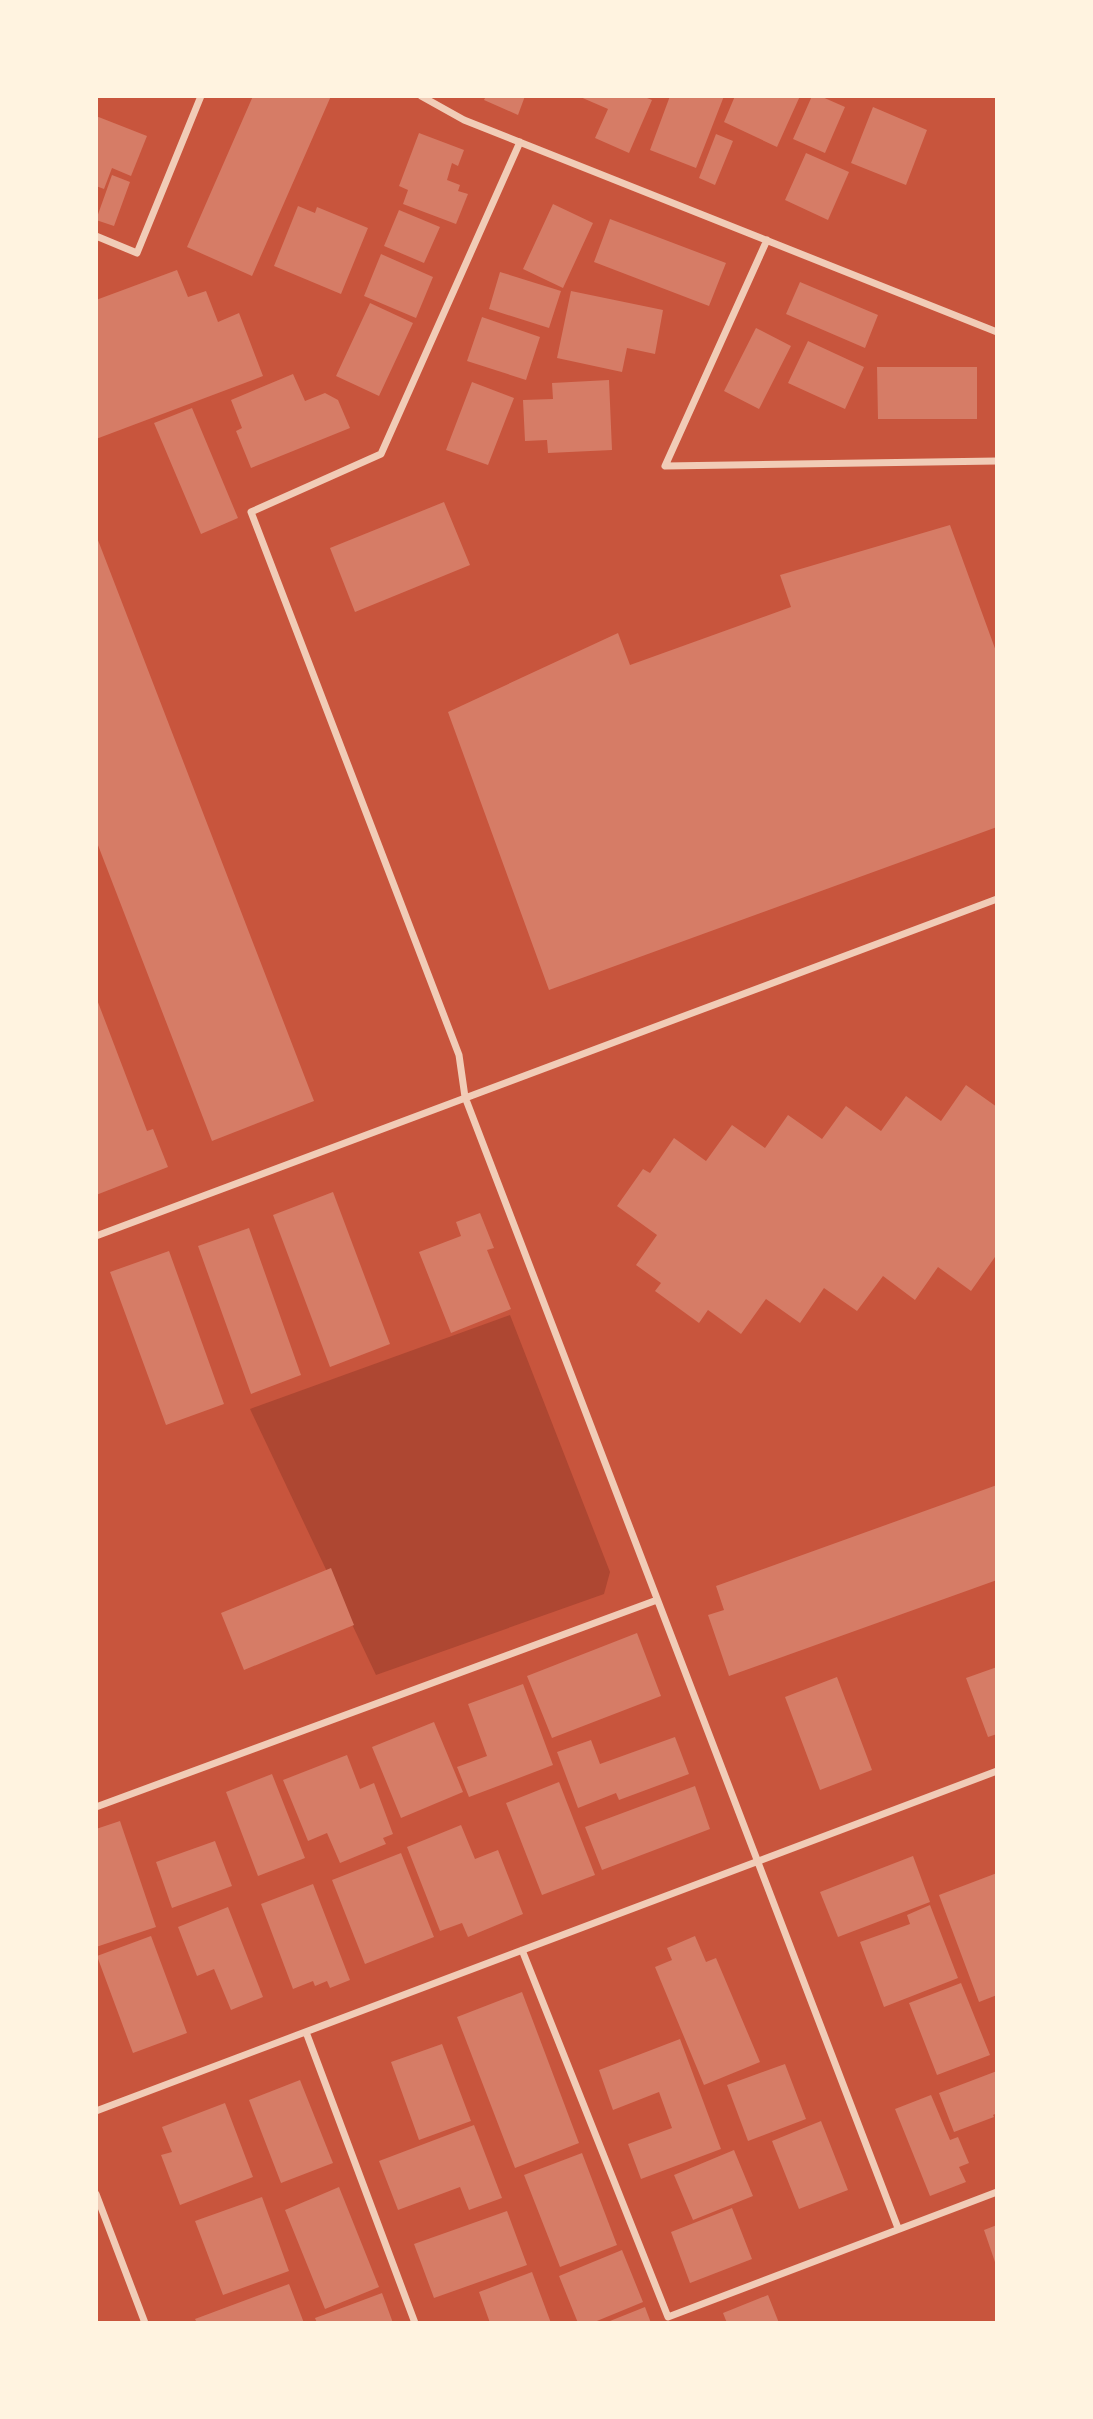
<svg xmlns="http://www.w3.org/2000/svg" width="1093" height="2419" font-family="'PT Sans Narrow',sans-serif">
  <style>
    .green { fill: #ae4732 }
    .building { fill: #d67c66 }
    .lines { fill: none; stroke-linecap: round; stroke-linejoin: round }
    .minor { stroke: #f1ccb7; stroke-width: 7 }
  </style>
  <rect width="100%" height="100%" fill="#c8553d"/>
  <path class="green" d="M510 1315 610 1572 604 1594 376 1675 250 1409Z"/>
  <path class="building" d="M253 96H331L252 276 187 247Z
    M486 96H525L518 115 484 100Z
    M578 96H642L652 100 629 153 595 138 608 109Z
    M670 96H724L696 168 650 150Z
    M735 96H800L777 147 724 122Z
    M812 96H820L845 107 825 153 793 139Z
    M873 107 927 130 906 185 851 163Z
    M96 116 147 136 131 176 112 168 104 189 96 186Z
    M419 133 464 150 458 166 452 163 447 180 460 185 458 191 468 194 456 224 403 204 408 190 399 186Z
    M716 134 733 141 715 185 699 178Z
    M806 153 849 172 828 220 785 200Z
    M112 175 130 182 114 226 96 220Z
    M553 204 593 223 563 288 523 269Z
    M298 206 315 213 317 207 368 228 341 294 274 266Z
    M399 210 440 227 424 263 384 246Z
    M610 219 726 263 709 306 594 262Z
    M381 254 433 277 416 318 364 296Z
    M177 270 188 297 206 291 218 322 239 313 263 376 96 439V300Z
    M500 272 561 291 549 328 489 309Z
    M800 282 878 315 865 348 786 314Z
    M571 291 663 310 655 354 627 348 622 372 557 358Z
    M370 303 413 323 379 396 336 376Z
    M482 317 540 337 526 380 467 361Z
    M756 328 791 346 759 409 724 391Z
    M808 341 864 367 845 409 788 383Z
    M877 367H977V419H878Z
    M293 374 305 401 325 393 338 400 350 428 251 468 236 431 242 428 231 400Z
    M609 380 612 450 548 453 547 440 525 441 523 400 553 399 552 383Z
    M472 382 514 398 488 465 446 450Z
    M192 408 238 518 201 534 154 423Z
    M444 502 470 565 355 612 330 548Z
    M950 525 997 654V827L549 990 448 712 618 633 630 665 791 607 780 575Z
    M96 535 314 1101 212 1141 96 840Z
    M96 997 147 1131 153 1129 168 1167 96 1195Z
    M966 1085 997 1107V1258L995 1257 971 1291 938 1267 915 1300 883 1276 857 1311 824 1288 800 1323 766 1299 741 1334 708 1310 699 1323 655 1291 661 1283 636 1265 657 1235 617 1206 643 1169 650 1173 674 1138 706 1161 732 1125 765 1148 788 1115 822 1139 846 1106 881 1131 906 1096 941 1121Z
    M333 1192 390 1344 330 1367 273 1215Z
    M480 1213 494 1248 487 1250 511 1309 451 1333 419 1252 461 1236 456 1222Z
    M249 1228 301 1375 251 1394 198 1246Z
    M169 1251 224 1404 166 1425 110 1272Z
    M997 1485V1580L729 1676 708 1615 724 1610 716 1586Z
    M331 1568 354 1625 244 1670 221 1613Z
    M637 1633 661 1696 552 1738 527 1676Z
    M997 1667V1734L988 1737 966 1678Z
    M837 1677 872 1770 820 1790 785 1697Z
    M523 1684 553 1765 469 1797 457 1767 487 1756 468 1704Z
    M434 1722 463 1792 401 1818 372 1747Z
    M675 1737 689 1774 619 1800 616 1793 578 1808 557 1752 591 1740 600 1764Z
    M347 1755 360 1789 374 1783 393 1834 383 1838 386 1844 340 1863 327 1833 308 1841 283 1780Z
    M272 1774 305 1858 258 1876 226 1792Z
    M559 1782 595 1875 542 1895 506 1803Z
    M695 1786 710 1829 602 1870 585 1827Z
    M120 1821 156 1927 96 1947V1829Z
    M461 1825 475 1859 498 1850 523 1914 468 1937 462 1923 440 1931 407 1847Z
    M215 1841 232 1886 172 1908 156 1862Z
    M401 1853 434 1937 365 1964 332 1880Z
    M913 1856 930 1902 838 1937 820 1892Z
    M997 1873V1995L979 2002 939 1895Z
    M313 1884 350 1980 330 1988 327 1981 315 1986 313 1981 293 1989 261 1904Z
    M930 1905 958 1978 884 2007 860 1942 910 1924 907 1915Z
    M228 1907 263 1997 231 2010 214 1969 197 1976 178 1927Z
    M151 1936 187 2033 133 2053 97 1956Z
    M695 1936 706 1962 716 1958 760 2062 704 2085 655 1967 672 1960 667 1948Z
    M961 1983 990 2055 937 2075 909 2003Z
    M522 1992 579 2143 515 2168 457 2017Z
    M680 2039 721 2149 641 2179 628 2144 672 2128 659 2092 613 2110 599 2070Z
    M442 2044 471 2121 419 2140 391 2062Z
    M785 2064 806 2119 748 2141 727 2085Z
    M997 2071V2113L993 2115 994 2117 954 2132 939 2093Z
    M300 2080 333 2163 281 2183 249 2100Z
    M931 2095 950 2140 958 2137 969 2163 959 2167 966 2182 930 2196 895 2109Z
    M225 2103 253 2177 180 2205 161 2155 172 2152 162 2127Z
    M821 2121 848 2190 799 2209 772 2141Z
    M474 2125 502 2198 469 2210 460 2187 398 2210 379 2161Z
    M734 2150 753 2196 693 2220 674 2175Z
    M582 2153 617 2245 560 2267 524 2175Z
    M339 2187 379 2287 325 2309 285 2210Z
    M262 2197 289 2271 223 2295 195 2221Z
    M732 2208 752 2259 690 2283 671 2232Z
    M507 2211 527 2265 434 2298 414 2244Z
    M997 2225V2265H996L984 2230Z
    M622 2250 643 2302 592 2323H578L559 2276Z
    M532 2272 551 2323H490L479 2292Z
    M289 2284 304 2323H197L195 2319Z
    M382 2293 393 2323H317L315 2318Z
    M768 2295 779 2323H727L723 2313Z
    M645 2307 651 2323H605Z"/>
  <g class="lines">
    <path class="minor" d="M421 96 464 120 997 332
      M520 142 381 454 251 512 459 1055 465 1097 898 2228
      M96 236 137 253 201 96
      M767 240 665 466 997 461
      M96 1236 997 899
      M96 1807 657 1600
      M522 1950 668 2317 997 2192
      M306 2032 415 2323
      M96 2111 997 1771
      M96 2194 145 2323"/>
  </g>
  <rect width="1093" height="2419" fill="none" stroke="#fff3e0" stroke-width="196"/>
</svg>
